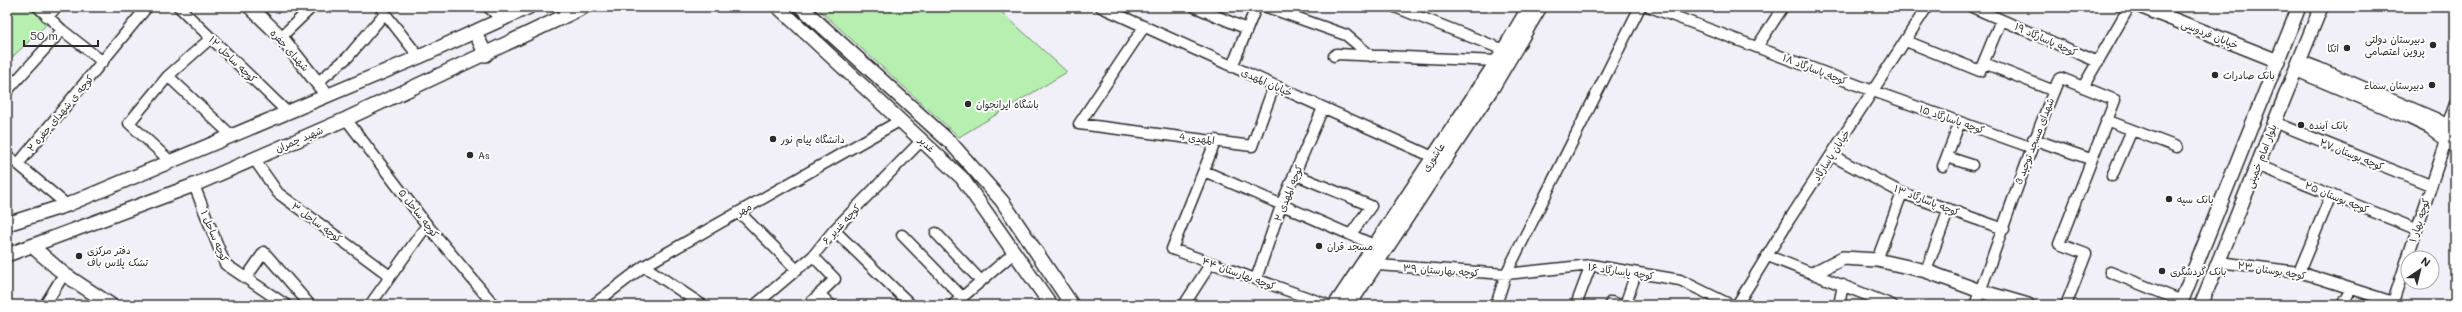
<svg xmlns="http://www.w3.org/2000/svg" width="2462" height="312" font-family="Mali,'Playpen Sans Arabic',sans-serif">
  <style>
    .green { fill: #b7efb1; stroke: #718d6e }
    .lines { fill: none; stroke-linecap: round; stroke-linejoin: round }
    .minor-casing { stroke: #2b2b2b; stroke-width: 13 }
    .tertiary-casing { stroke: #2b2b2b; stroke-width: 16 }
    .minor { stroke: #fff; stroke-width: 10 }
    .tertiary { stroke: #fff; stroke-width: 13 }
    .poi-dot { fill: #2b2b2b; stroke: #fff; stroke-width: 1.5 }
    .labels { text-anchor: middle; stroke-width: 4; stroke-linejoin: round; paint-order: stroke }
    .street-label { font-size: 10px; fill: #2b2b2b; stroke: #fff }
    .poi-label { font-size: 10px; fill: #2b2b2b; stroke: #fff; text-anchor: start }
  </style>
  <rect width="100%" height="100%" fill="#f1eff8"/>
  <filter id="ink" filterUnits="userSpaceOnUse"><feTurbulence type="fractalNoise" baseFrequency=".025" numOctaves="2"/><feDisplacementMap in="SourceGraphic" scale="8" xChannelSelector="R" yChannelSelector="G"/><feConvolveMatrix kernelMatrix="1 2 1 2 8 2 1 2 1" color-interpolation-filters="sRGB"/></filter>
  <g filter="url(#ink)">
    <path class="green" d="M7 7H32L48 23 7 62Z
      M816 7H996L1067 72 959 137Z"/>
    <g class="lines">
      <g class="minor-casing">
        <path id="minor" d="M38 7 62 30 103 62
          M179 7 287 112
          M380 7 419 57
          M488 7 503 20
          M1101 7 1433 157
          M1195 7 1247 29
          M1267 7 1346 35 1371 56
          M1395 7 1504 50
          M1650 7 1873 91 2030 147
          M1972 7 2098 62
          M47 17 57 7
          M1144 27 1079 124 1252 146 1274 86
          M281 37 312 7
          M1906 41 1980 71 2001 20
          M1757 47 1783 7
          M1334 56 1336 54 1497 61
          M1984 63 2054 91
          M1232 67 1256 7
          M168 76 231 135
          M318 82 348 57 385 13
          M2083 87 2129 7
          M7 91 62 30
          M346 119 427 225 494 305
          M2106 120 2177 147
          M2274 122 2430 185
          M2447 126 2455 104
          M2033 139 2090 159
          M1216 140 1172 249 1328 305
          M7 155 67 205
          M1831 155 1902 193 2004 229
          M1947 157 1972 165
          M254 159 278 193 390 276
          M170 161 129 123 168 76 211 38
          M18 164 147 7
          M2257 165 2416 229
          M1943 166 1960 122
          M1204 171 1374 245
          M1294 174 1371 206 1351 234
          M2112 176 2132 130
          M194 185 225 264 286 305
          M739 212 797 270
          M834 230 911 305
          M936 233 981 281
          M902 235 962 297
          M1768 256 1892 305
          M1877 260 1902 193
          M2219 262 2299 272 2393 302
          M1377 265 1506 274 1591 265 1680 280 1731 305
          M644 266 702 305
          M1926 271 1949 209
          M2110 272 2182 301
          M2299 272 2331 195
          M246 278 264 252 310 305
          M1256 279 1282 203 1323 108
          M819 294 831 305
          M45 305 64 274
          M370 305 427 225
          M593 305 644 266 901 120
          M755 305 813 256 834 230 922 140
          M808 305 835 279 813 256
          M953 305 1015 252
          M1184 305 1211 263
          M1496 305 1506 274 1640 7
          M1576 305 1591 265
          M1610 305 1611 302 1620 305
          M1625 305 1636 273
          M1737 305 1789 220 1927 7
          M1839 305 1843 285
          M1975 305C2003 230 2027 155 2058 81L2061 78 2115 100 2059 244 2086 254 2066 305
          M2342 305 2351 289
          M2392 305 2447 138"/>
      </g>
      <g class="tertiary-casing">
        <path id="tertiary" d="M250 7 281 37 327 95
          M778 7 962 178 1051 305
          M801 7 951 143 1002 201 1072 305
          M2142 7 2278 61
          M475 32 486 55
          M2455 134 2447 126 2434 119 2318 69 2305 64 2298 65 2302 72 2409 117 2430 127 2455 146
          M7 224 67 205 419 57 529 7
          M33 247 64 274 111 305
          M7 255 194 185 346 119 584 7
          M1814 273 1843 258 1877 260 1926 271 1980 291 2028 305
          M1335 305 1497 61 1529 7
          M1349 305 1493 87 1540 7
          M2180 305 2299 7
          M2201 305 2321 7"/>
      </g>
      <use href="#minor" class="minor"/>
      <use href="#tertiary" class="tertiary"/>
    </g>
  </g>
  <g class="poi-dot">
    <circle cx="2433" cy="45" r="4"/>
    <circle cx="2347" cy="48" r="4"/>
    <circle cx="2215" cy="75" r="4"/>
    <circle cx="2432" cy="85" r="4"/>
    <circle cx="968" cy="104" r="4"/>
    <circle cx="2301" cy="125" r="4"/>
    <circle cx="773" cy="139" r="4"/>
    <circle cx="470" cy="155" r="4"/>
    <circle cx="2169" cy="199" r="4"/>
    <circle cx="1319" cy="246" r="4"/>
    <circle cx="79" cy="256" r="4"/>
    <circle cx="2162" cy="271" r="4"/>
  </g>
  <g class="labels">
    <g class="street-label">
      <text transform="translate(2210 34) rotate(22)" y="4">خیابان فردوسی</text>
      <text transform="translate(2046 39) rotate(24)" y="4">کوچه پاسارگاد ۱۹</text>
      <text transform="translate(290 50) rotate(48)" y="4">شهدای جفره</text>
      <text transform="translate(233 59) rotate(44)" y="4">کوچه ساحل ۱۲</text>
      <text transform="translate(1815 69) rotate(21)" y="4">کوچه پاسارگاد ۱۸</text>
      <text transform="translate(1267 82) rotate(24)" y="4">خیابان المهدی</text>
      <text transform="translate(60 113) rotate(-50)" y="4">کوچه ی شهدای جفره ۲</text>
      <text transform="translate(1952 119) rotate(19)" y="4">کوچه پاسارگاد ۱۵</text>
      <text transform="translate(1197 138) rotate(7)" y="4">المهدی 4</text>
      <text transform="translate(299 139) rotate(-23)" y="4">شهید چمران</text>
      <text transform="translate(2034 141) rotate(-69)" y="4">شهدای مسجد توحید 3</text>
      <text transform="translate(927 144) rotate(44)" y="4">غدیر</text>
      <text transform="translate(2352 154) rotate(22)" y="4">کوچه بوستان ۲۷</text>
      <text transform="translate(1831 155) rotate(-57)" y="4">خیابان پاسارگاد</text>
      <text transform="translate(2261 156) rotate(-69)" y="4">بلوار امام خمینی</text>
      <text transform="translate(1433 157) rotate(-56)" y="4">عاشوری</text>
      <text transform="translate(1288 193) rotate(-68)" y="4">کوچه المهدی ۲</text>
      <text transform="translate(2337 197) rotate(22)" y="4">کوچه بوستان ۲۵</text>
      <text transform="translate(1927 200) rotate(21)" y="4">کوچه پاسارگاد ۱۳</text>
      <text transform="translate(744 209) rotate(-30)" y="4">مهر</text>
      <text transform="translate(419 213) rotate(52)" y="4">کوچه ساحل ۵</text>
      <text transform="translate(2419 220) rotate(-72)" y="4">کوچه بهار ۱</text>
      <text transform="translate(317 222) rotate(36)" y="4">کوچه ساحل ۳</text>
      <text transform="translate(841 224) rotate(-47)" y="4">کوچه غدیر ۶</text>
      <text transform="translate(215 236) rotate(67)" y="4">کوچه ساحل ۱</text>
      <text transform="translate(1441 270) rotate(4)" y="4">کوچه بهارستان ۳۹</text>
      <text transform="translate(2272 270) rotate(9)" y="4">کوچه بوستان ۲۳</text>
      <text transform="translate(1621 271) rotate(8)" y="4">کوچه پاسارگاد ۱۶</text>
      <text transform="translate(1239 273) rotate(20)" y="4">کوچه بهارستان ۴۴</text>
    </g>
    <g class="poi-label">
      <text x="2425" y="43" text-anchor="end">دبیرستان دولتی<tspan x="2425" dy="12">پروین اعتصامی</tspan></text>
      <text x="2339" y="52" text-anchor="end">اتکا</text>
      <text x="2223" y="79">بانک صادرات</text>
      <text x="2424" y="89" text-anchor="end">دبیرستان سماء</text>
      <text x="976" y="108">باشگاه ایرانجوان</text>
      <text x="2309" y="129">بانک آینده</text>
      <text x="781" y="143">دانشگاه پیام نور</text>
      <text x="478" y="159">As</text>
      <text x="2177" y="203">بانک سپه</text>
      <text x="1327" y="250">مسجد قران</text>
      <text x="87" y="254">دفتر مرکزی<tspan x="87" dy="12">تشک پلاس باف</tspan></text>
      <text x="2170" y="275">بانک گردشگری</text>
    </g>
  </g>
  <rect width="2462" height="312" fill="none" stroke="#fff" stroke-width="24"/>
  <rect x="12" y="12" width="2438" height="288" fill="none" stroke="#2b2b2b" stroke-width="1.5" filter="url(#ink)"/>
  <g transform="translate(2420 270) rotate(35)"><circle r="19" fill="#ffffff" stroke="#aaaaaa"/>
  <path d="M0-3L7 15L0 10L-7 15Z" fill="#2b2b2b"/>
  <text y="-6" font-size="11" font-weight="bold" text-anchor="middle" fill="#2b2b2b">N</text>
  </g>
  <path d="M24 40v6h74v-6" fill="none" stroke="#2b2b2b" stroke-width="2"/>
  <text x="30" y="40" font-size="12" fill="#2b2b2b" stroke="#ffffff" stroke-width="3" paint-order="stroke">50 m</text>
</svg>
